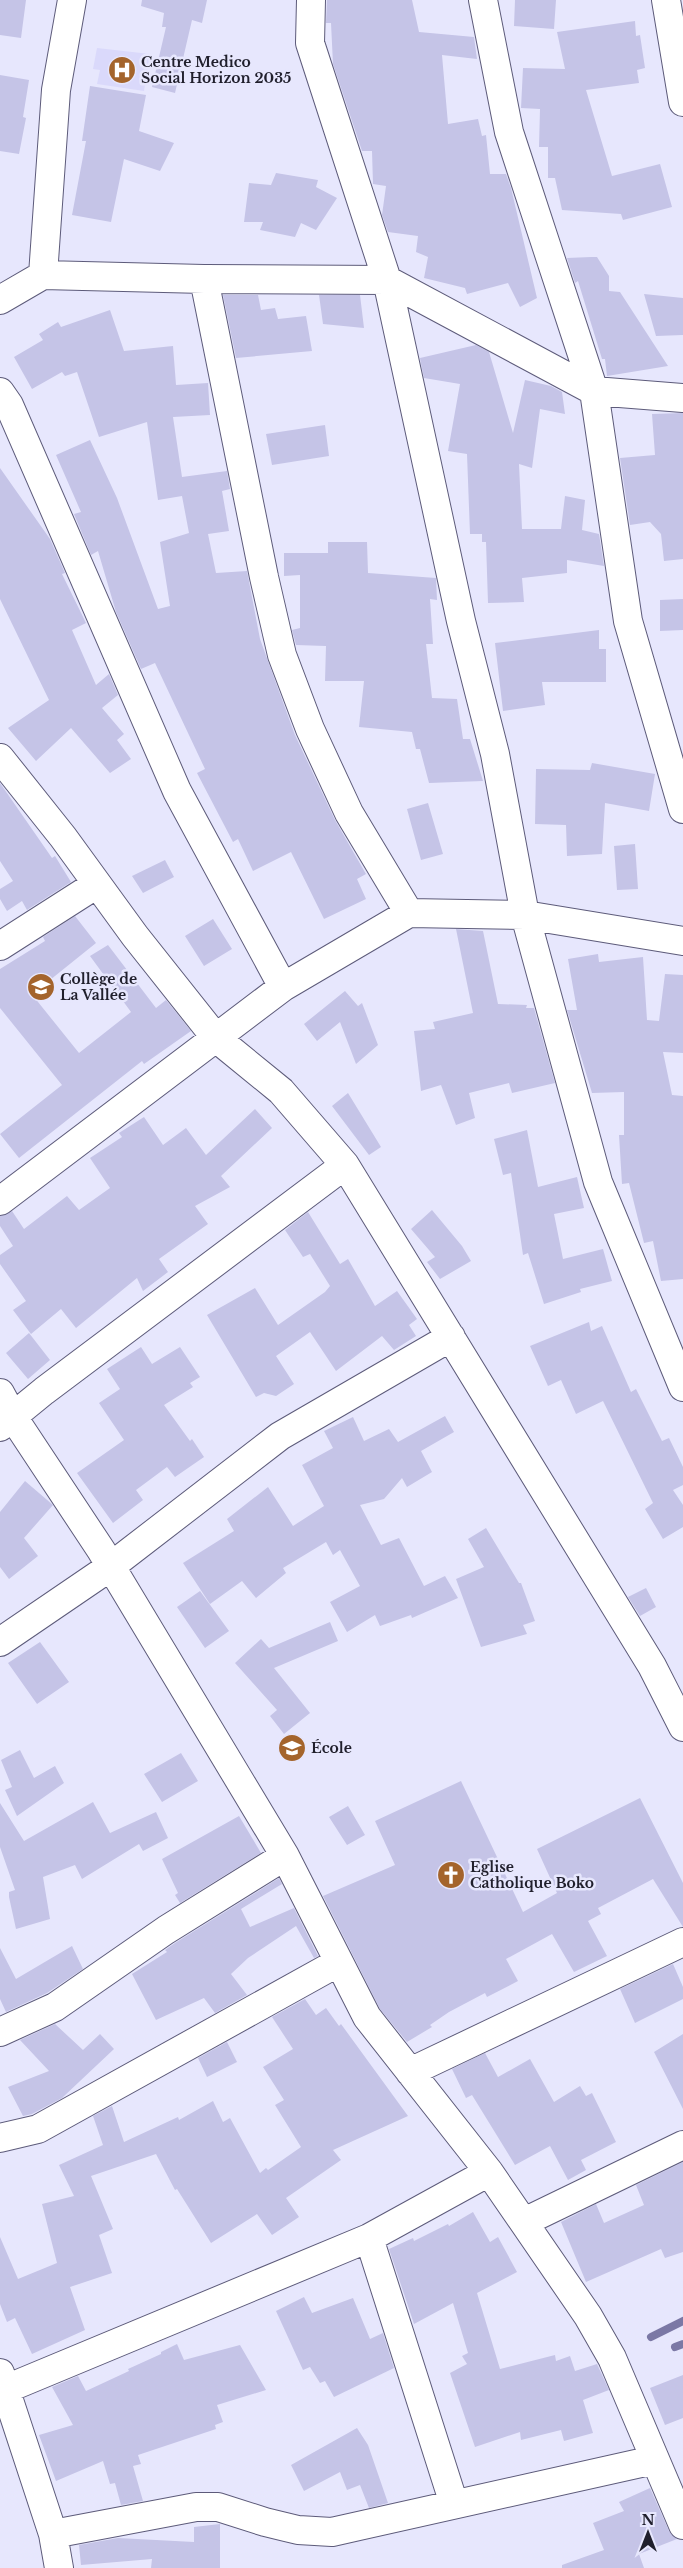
<svg xmlns="http://www.w3.org/2000/svg" width="683" height="2568" font-family="'Libre Baskerville',serif">
  <style>
    .built { fill: #dad9fb }
    .lines { fill: none; stroke-linecap: round; stroke-linejoin: round }
    .stream { stroke: #7b78a5; stroke-width: 8 }
    .building { fill: #c5c4e7 }
    .minor-casing { stroke: #5d5b7a; stroke-width: 30 }
    .minor { stroke: #fff; stroke-width: 28 }
    .labels { text-anchor: middle; stroke-width: 5; stroke-linejoin: round; paint-order: stroke }
    .poi-label { font-size: 14px; font-weight: bold; fill: #201f2c; stroke: #e7e7fd; text-anchor: start }
  </style>
  <rect width="100%" height="100%" fill="#e7e7fd"/>
  <path class="built" d="M97 48 150 54 144 91 97 84 100 70 93 69Z"/>
  <g class="lines">
    <path class="stream" d="M651 2337 683 2321
      M675 2347 683 2344"/>
  </g>
  <path class="building" d="M0 0H26L21 38 0 35Z
    M142 0H207L202 23 192 20 175 93 152 87 166 27H162L164 13 141 6Z
    M327 0H412L419 32 474 37 477 59 442 55 448 124 478 119 482 136 486 135 490 174H506L511 188 537 298 520 307 508 283 467 294 465 288 424 278 428 257 416 252 418 236 388 232 382 215 386 186 373 184 372 151H362L333 64 331 23H326Z
    M515 0H556L554 29 514 26Z
    M635 21 636 36 640 35 645 68 637 70 639 83 586 90 612 176 660 164 672 207 623 220 621 214 562 210 555 178H548V147H539L540 109 521 108 523 68 565 69 557 32Z
    M0 75 29 80 23 117 26 118 19 154 0 151Z
    M90 86 146 95 139 131 174 143 160 171 124 159 111 222 72 215 86 141H82Z
    M276 173 318 180 316 187 337 198 316 230 301 223 295 237 260 230 263 222H244L249 183 271 185Z
    M591 257H597L609 276V291L620 292 668 366 607 376 605 359H602L578 281 575 283 567 258Z
    M644 294 683 298V335L656 336Z
    M223 295H258L261 310 275 308 278 319 306 316 312 351 236 358Z
    M319 295H360L364 328 323 324Z
    M110 310 124 351 173 346 176 385 208 383 210 415 173 417 182 477 227 471 230 489 222 491 229 531 208 534 216 573 247 571 260 639 295 735 335 820 366 874 357 879 366 899 324 919 291 852 253 871 238 839 233 842 197 773 205 769 155 663 141 669 116 612 98 551 91 555 74 514 81 512 56 455 90 440 117 498 158 609 170 606 160 542 189 533 182 496 158 500 147 422 99 437 77 372 65 376 62 372 32 389 14 357 43 340 39 334 58 322 61 327Z
    M476 345 489 352 513 433 525 380 551 386 562 392 565 414 540 409 532 468 519 464 522 529H561L565 496 585 500 582 530 599 534 604 566 567 560V573L522 578 524 602 488 603 486 542H482V534H470L467 454 448 451 460 384 424 378 421 364 420 358Z
    M683 413V559L664 561 661 534 650 522 630 525 620 458 655 455 652 414Z
    M325 425 329 456 272 465 266 434Z
    M0 468 50 539 65 573 62 574 86 623 72 630 96 685 109 674 118 695 102 708 124 734 117 740 131 759 110 773 71 728 36 761 8 728 49 700 0 599Z
    M328 542H367L368 573 436 578 437 600 430 599 433 644H426L432 698 457 699 463 739H470L483 781 429 783 420 749H416L412 732 359 727 364 681H325L326 646 296 645 292 630 300 628V575L284 576V553H328Z
    M683 599V630L660 631V600Z
    M599 630V649H606V682H542L545 705 503 711 495 643Z
    M592 763 655 774 649 811 605 803 602 854 567 856 566 825 535 824 536 769 590 770Z
    M0 783 52 858 55 856 71 882 27 910 22 901 7 911 0 899V889L13 881 0 861Z
    M428 803 443 854 421 860 407 809Z
    M635 844 638 889 617 890 614 846Z
    M165 860 174 877 143 893 132 876Z
    M75 916 96 943 50 980 30 992 79 1053 131 1012 90 956 108 945 156 1008 166 1000 191 1031 144 1064 142 1061 19 1158 0 1134 62 1085 0 1008V969L45 941 43 937Z
    M213 919 232 949 204 966 185 936Z
    M456 929 483 931 498 1004 527 1005 526 1008H534L555 1083 512 1093 509 1083 469 1093 475 1118 456 1125 441 1085 421 1091 414 1031 435 1029 433 1022 473 1013Z
    M598 954 599 962 643 957 647 1020 659 1021 665 974 683 975V1053L663 1052 672 1095 683 1096V1279L661 1281 653 1241 644 1243 629 1183 622 1184 619 1135H624V1092L592 1093 567 1010H577L568 959Z
    M345 991 358 1006 362 1003 378 1045 356 1064 340 1022 317 1041 304 1024Z
    M348 1093 381 1147 369 1155 332 1106Z
    M255 1109 272 1128 221 1176 230 1187 195 1206 208 1224 159 1259 168 1272 143 1291 137 1278 76 1328 61 1309 31 1334 13 1310 26 1301 0 1264V1255L13 1246 0 1226V1216L12 1211 24 1229 67 1196 79 1210 110 1188 90 1158 122 1137 119 1133 144 1117 163 1145 186 1128 206 1155Z
    M527 1130 538 1187 577 1177 584 1208 554 1214 563 1259 603 1249 612 1281 580 1289 581 1292 544 1304 528 1253 523 1255 511 1173 503 1175 494 1139Z
    M432 1210 462 1246 471 1261 440 1279 427 1262 435 1257 411 1229Z
    M308 1212 340 1264 348 1259 375 1306 397 1291 417 1319 409 1325 416 1336 394 1350 382 1336 336 1371 310 1332 276 1356 294 1384 276 1396 264 1393 256 1397 207 1315 255 1288 278 1325 325 1292 330 1286 310 1254 303 1257 285 1230Z
    M589 1322 591 1331 602 1326 631 1392 636 1389 662 1441 669 1438 683 1467V1485L673 1490 683 1505V1527L663 1539 645 1509 653 1503 603 1401 576 1414 561 1380 548 1386 530 1346Z
    M29 1333 50 1360 28 1379 6 1353Z
    M141 1347 152 1364 180 1347 200 1377 190 1383 193 1387 164 1405 190 1441 192 1439 204 1457 175 1477 167 1467 136 1490 143 1500 113 1523 77 1473 124 1440 99 1403 120 1389 107 1369Z
    M445 1416 454 1432 421 1451 432 1472 407 1487 402 1478 384 1499 360 1505 381 1545 399 1538 424 1586 445 1576 458 1598 412 1618 411 1615 380 1626 375 1615 347 1632 330 1602 360 1586 340 1550 333 1555 326 1542 283 1568 286 1573 256 1598 242 1581 210 1604 183 1563 234 1531 227 1519 268 1487 293 1526 324 1506 302 1465 333 1448 324 1431 353 1417 364 1441 389 1429 398 1442Z
    M25 1481 53 1505 24 1538 38 1556 9 1579 0 1567V1512Z
    M486 1528 519 1583H521L535 1621 523 1625 527 1634 481 1647 456 1579 484 1567 468 1539Z
    M646 1588 656 1607 640 1616 628 1597Z
    M200 1591 229 1631 205 1648 177 1607Z
    M330 1622 338 1641 274 1668 310 1713 284 1734 270 1716 277 1710 235 1663 261 1639 269 1648Z
    M40 1642 69 1682 37 1704 8 1663Z
    M20 1750 34 1778 55 1766 64 1783 17 1816 5 1790 12 1787 1 1760Z
    M181 1753 198 1781 162 1802 144 1774Z
    M461 1781 523 1912 557 1893 537 1849 640 1798 683 1883V1927L653 1879 598 1908 601 1914 588 1921 607 1956 574 1972 552 1934 506 1959 518 1981 487 1997 485 1993 449 2012 430 2025 432 2027 407 2042 380 2009 323 1896 395 1865 375 1821Z
    M93 1802 110 1833 156 1812 168 1838 143 1851 139 1844 82 1879 75 1865 43 1877 50 1919 16 1929 9 1897V1892L15 1890 0 1847V1803L24 1841Z
    M348 1806 365 1835 347 1845 329 1817Z
    M239 1816 261 1853 180 1903 175 1895 178 1893 162 1859Z
    M279 1878 282 1884 241 1909 250 1927 294 1908 318 1956 314 1958 296 1926 248 1958 231 1974 247 1995 215 2013 204 1998 156 2020 132 1974 167 1952 165 1950 175 1943Z
    M72 1946 83 1969 47 1993 6 2012 0 1999V1948L16 1979Z
    M673 1964 683 1987V1999L635 2023 620 1989Z
    M305 1999 316 2015 326 2008 339 2026 341 2024 408 2116 333 2150 341 2160 286 2198 299 2217 272 2235 257 2214 211 2243 177 2189 175 2190 156 2154 91 2176 113 2229 99 2235 112 2273 70 2287 85 2330 32 2354 15 2318 7 2322 0 2304V2237L18 2279 57 2263 42 2204 74 2196 59 2165 103 2145 93 2116 112 2106 124 2142 178 2117 179 2120 213 2101 223 2122 230 2118 260 2173 266 2168 268 2170 301 2147 275 2105 284 2100 263 2067 293 2049 272 2017Z
    M55 2024 83 2050 100 2034 114 2049 62 2098 32 2114 23 2116 8 2087 49 2071 20 2040Z
    M683 2034V2109L654 2052Z
    M227 2042 237 2062 207 2077 198 2058Z
    M485 2053 498 2077 530 2059 554 2102 580 2086 586 2096 592 2093 616 2142 581 2160 586 2170 568 2180 550 2146 515 2165 472 2095 466 2098 452 2069Z
    M683 2162V2252L665 2258 661 2249 586 2282 561 2222 596 2204 604 2223 644 2205 636 2185Z
    M473 2212 490 2242 498 2237 517 2272 477 2293 500 2369 555 2355 556 2361 570 2356 575 2371 597 2364 609 2390 583 2400 593 2433 564 2441 561 2430 521 2440 520 2432 475 2447 450 2373 467 2364 462 2356 468 2353 453 2303 414 2324 389 2249 413 2238 414 2241 448 2224 449 2226Z
    M304 2297 312 2313 353 2298 370 2339 383 2333 394 2368 334 2397 325 2381 320 2383 310 2367 303 2370 276 2311Z
    M177 2344 184 2360 240 2345 266 2390 217 2405 223 2422 215 2425 216 2429 138 2455 141 2464 133 2466 143 2501 121 2505 115 2483 110 2484 103 2461 56 2481 39 2435 73 2425 52 2387 78 2376 86 2391 129 2371 128 2369 161 2354V2352Z
    M683 2375V2418L665 2425 650 2388Z
    M357 2428 368 2445 388 2503 369 2508 360 2485 347 2490 340 2472 304 2491 291 2465Z
    M650 2488 669 2531 677 2539 639 2554 644 2568H562V2565L604 2550 593 2523 624 2511 619 2502Z
    M220 2524V2568H151L152 2559 81 2565 79 2545 118 2538 194 2542V2527Z"/>
  <g class="lines">
    <g class="minor-casing">
      <path id="minor" d="M311 0 310 43 387 280 461 621 495 754 525 915 598 1182 683 1387
        M483 0 509 132 594 391 628 621 683 809
        M666 0 683 102
        M43 275 56 90 72 0
        M204 279 264 577 282 655 310 729 349 813 409 913
        M0 300 43 275 204 279 387 280 594 391 683 398
        M0 392 9 405 177 791 283 987
        M0 758 63 837 135 936 216 1038 281 1091 345 1165 652 1666 683 1727
        M0 946 97 884
        M0 1201 283 987 409 913 525 915 683 941
        M0 1393 13 1417 101 1550 285 1856 367 2017 489 2172 588 2316 612 2358 683 2525
        M0 1427 44 1391 345 1165
        M0 1642 110 1567 280 1436 451 1337
        M0 2032 55 2007 166 1930 285 1856
        M410 2072 683 1942
        M0 2138 38 2129 339 1962
        M524 2222 683 2145
        M369 2238 454 2504
        M0 2373 53 2534 59 2568
        M6 2389 369 2238 489 2172
        M53 2534 196 2507H218L265 2522 298 2530 332 2532 654 2460"/>
    </g>
    <use href="#minor" class="minor"/>
  </g>
  <defs>
    <g id="hospital-disc" transform="scale(1.4375)"><circle r="9.5" fill="#a4642c" stroke="#e7e7fd"/><path d="M-5-5h3v3.5h4V-5h3V5h-3V1.5h-4V5h-3Z" fill="#fff"/></g>
    <g id="school-disc" transform="scale(1.4375)"><circle r="9.5" fill="#a4642c" stroke="#e7e7fd"/><path d="M0-5L7-2L0 1L-7-2ZM-4 1L0 2.5L4 1V4Q0 6-4 4Z" fill="#fff"/></g>
    <g id="church-disc" transform="scale(1.4375)"><circle r="9.5" fill="#a4642c" stroke="#e7e7fd"/><path d="M-1.2-6h2.4v3.5h3.3v2.4h-3.3V6h-2.4V-.1h-3.3v-2.4h3.3Z" fill="#fff"/></g>
  </defs>
  <g fill-rule="evenodd">
    <use href="#hospital-disc" x="122" y="70"/>
    <use href="#school-disc" x="41" y="987"/>
    <use href="#school-disc" x="292" y="1748"/>
    <use href="#church-disc" x="451" y="1875"/>
  </g>
  <g class="labels">
    <g class="poi-label">
      <text x="141" y="67">Centre Medico<tspan x="141" dy="16">Social Horizon 2035</tspan></text>
      <text x="60" y="984">Collège de<tspan x="60" dy="16">La Vallée</tspan></text>
      <text x="311" y="1753">École</text>
      <text x="470" y="1872">Eglise<tspan x="470" dy="16">Catholique Boko</tspan></text>
    </g>
  </g>
  <g transform="translate(648 2533)" stroke="#e7e7fd" stroke-width="4" paint-order="stroke">
  <path d="M0-4L9 19L0 12L-9 19Z" fill="#201f2c"/>
  <text y="-8" font-size="14" font-weight="bold" text-anchor="middle" fill="#201f2c">N</text>
  </g>
</svg>
